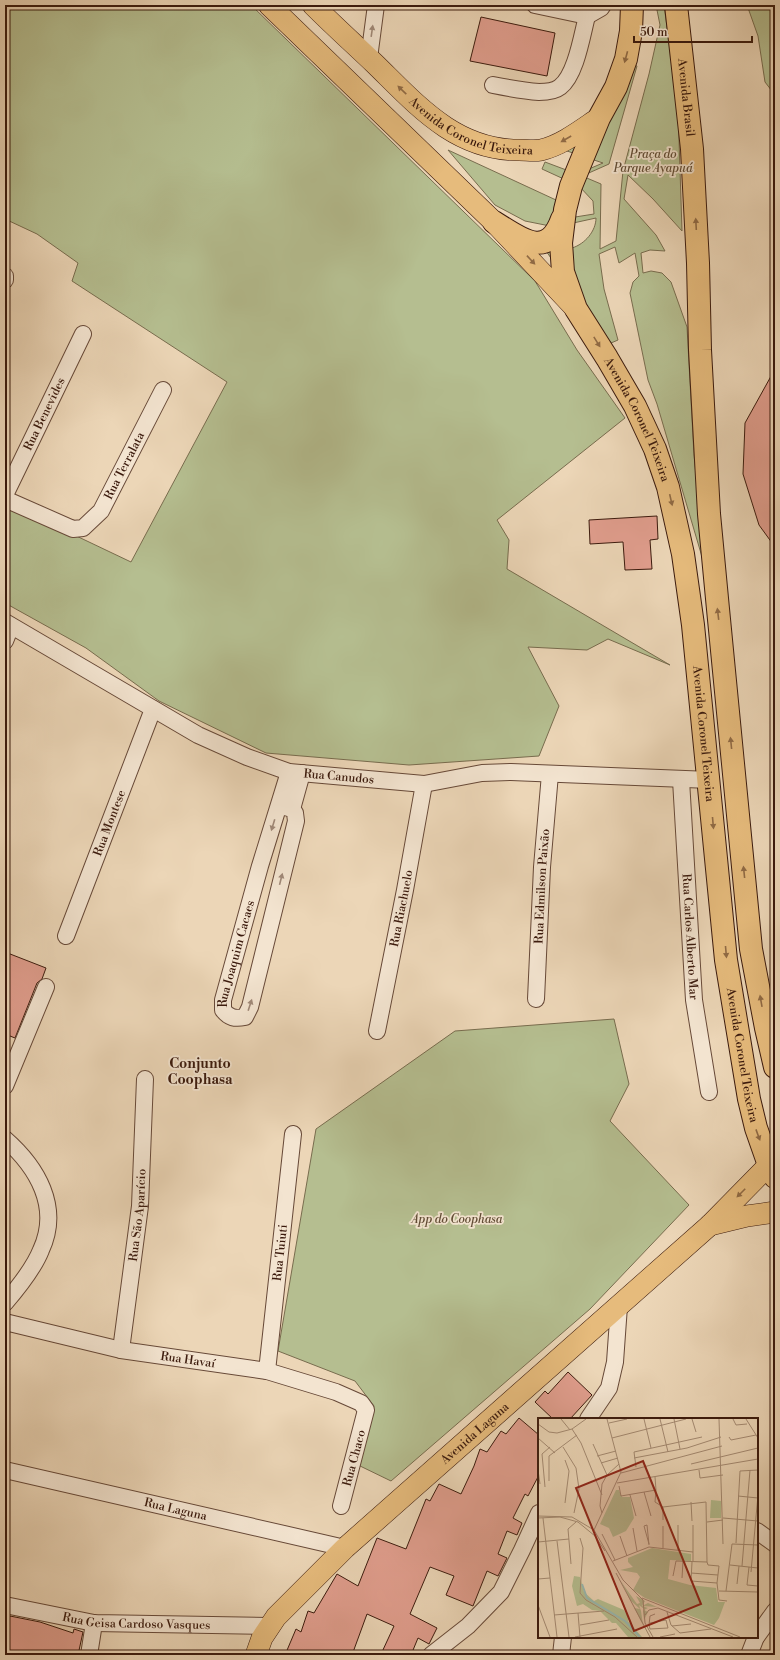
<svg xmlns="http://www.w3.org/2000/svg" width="780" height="1660" font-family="'Libre Bodoni',serif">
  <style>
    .green { fill: #b5be90; stroke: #786c4e }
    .building { fill: #e19e8e; stroke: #3b1a0d }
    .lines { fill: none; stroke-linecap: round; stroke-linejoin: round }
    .minor-casing { stroke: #674938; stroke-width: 18 }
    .major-casing { stroke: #3b1a0d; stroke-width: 22 }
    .highway-casing { stroke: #3b1a0d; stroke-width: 24 }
    .minor { stroke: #f3e4d0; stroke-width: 16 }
    .major { stroke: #e6bb7c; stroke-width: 21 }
    .highway { stroke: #e6bb7c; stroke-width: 22 }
    .oneway { fill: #a08978 }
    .oneway2 { fill: #906a44 }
    .labels { text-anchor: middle; stroke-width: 3.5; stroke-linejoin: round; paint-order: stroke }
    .street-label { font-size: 12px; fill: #3b1a0d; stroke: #f3e4d0 }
    .park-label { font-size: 12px; font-style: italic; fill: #604b34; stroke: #f3e4d0 }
    .quarter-label { font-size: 14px; font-weight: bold; fill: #3b1a0d; stroke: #f3e4d0 }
    .inset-river { fill: none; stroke: #99b9b2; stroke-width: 2 }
    .inset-road { fill: none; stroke: #a58b73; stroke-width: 1 }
    .view { fill: #8f2418; fill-opacity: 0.15; stroke: #8f2418; stroke-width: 2 }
    .inset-edge { fill: none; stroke: #3b1a0d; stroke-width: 2 }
  </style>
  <rect width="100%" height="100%" fill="#ecd6b7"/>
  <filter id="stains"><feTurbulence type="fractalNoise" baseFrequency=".005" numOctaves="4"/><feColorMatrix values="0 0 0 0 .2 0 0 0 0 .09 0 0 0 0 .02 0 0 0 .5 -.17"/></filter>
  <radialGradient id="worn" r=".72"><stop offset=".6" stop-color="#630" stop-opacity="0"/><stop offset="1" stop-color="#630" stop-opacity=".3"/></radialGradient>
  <path class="green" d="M5 5H251L535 281 577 350 625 418 497 520 509 540 507 569 670 665 608 639 587 650 528 647 559 706 539 756 409 765 266 753 159 701 86 648 5 603V502L131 562 227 382 72 281 78 263 37 234 5 219Z
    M656 5H664L678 109 682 231 653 199 628 175 624 199 656 235 665 251 650 250 641 253 643 273 651 271 662 273 671 282 687 327 694 455 705 567 657 404 648 380 630 293 633 282 639 276 635 253 619 263 615 247 599 254 604 289 618 340 611 343 546 251C554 250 564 250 572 248 585 244 596 231 596 218L555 227 525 221 495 205 448 150 556 200 566 208 569 218 594 214 593 201 579 186 542 169 545 162 577 174 603 163 555 147 578 138 631 63 637 66 609 164 582 176 601 184 600 249 616 241 623 171 649 74 660 25Z
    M747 5H775V95L765 82 758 36Z
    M614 1019 629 1084 610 1121 689 1205 590 1309 391 1481 358 1465 374 1406 355 1381 278 1351 316 1129 455 1031Z"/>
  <path class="building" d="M481 17 555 33 547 76 470 61Z
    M775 369V547L759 525 743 474 745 423Z
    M657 516 658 539 650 540 652 569 625 570 623 542 590 544 589 520Z
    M5 952 46 968 42 979 37 983 15 1038 5 1034V1024L9 1015 5 1013Z
    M568 1372 592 1395 570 1419H553L535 1402 545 1391 548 1394Z
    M519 1418 539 1435V1475L528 1496 525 1494 513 1518 522 1523 517 1535 507 1531 498 1554 507 1558 498 1576 487 1571 473 1606 446 1595 454 1576 430 1567 410 1614 437 1628 429 1644 418 1638 411 1655H390L382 1652 394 1626 367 1614 352 1655H285L296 1629 301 1632 308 1611 314 1613 337 1574 358 1586 377 1538 406 1549 426 1499 430 1501 439 1484 461 1494 474 1466 480 1449 487 1452 501 1431 506 1434Z
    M10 1616 40 1622 73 1633 74 1629 83 1632 78 1655H5V1631Z"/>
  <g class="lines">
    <g class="minor-casing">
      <g id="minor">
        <path d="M535 5 587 16 601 8 603 5"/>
        <path d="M369 58 376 5"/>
        <path d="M493 85C508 88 524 91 539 92 545 92 555 91 560 87 576 75 582 35 587 16"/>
        <path d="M5 276V280"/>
        <path id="s1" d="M5 495 83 334"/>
        <path id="s2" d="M5 499 73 529 83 528 101 511 163 390"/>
        <path id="s3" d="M5 622 198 735 247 757 289 772 424 784 482 773 511 772 710 780"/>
        <path d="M5 641 11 626"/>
        <path id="s4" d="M681 780 694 1000 709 1092"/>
        <path id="s5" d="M279 805 292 809 295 813 296 821 250 1007 245 1017C235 1019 229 1018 223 1010V1000L260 866 289 772"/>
        <path d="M292 809 302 773"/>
        <path id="s6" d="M66 936 153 709"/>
        <path id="s7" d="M536 999 542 867 550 774"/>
        <path id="s8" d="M377 1031 405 890 424 784"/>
        <path d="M5 1086 46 987"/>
        <path d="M5 1139C37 1167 61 1207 41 1250 34 1268 17 1289 5 1303"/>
        <path id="s9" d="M5 1322 121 1350 267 1371 336 1392 361 1403 366 1410 341 1506"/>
        <path id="s10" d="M121 1350 140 1206 145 1079"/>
        <path id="s11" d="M267 1371 293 1134"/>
        <path d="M588 1419 609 1388 615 1362 619 1306"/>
        <path id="s12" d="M5 1470 345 1548"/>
        <path d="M757 1531 775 1544"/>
        <path id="s13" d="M5 1605 94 1623 269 1626"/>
        <path d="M757 1636 775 1611"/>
        <path d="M89 1655 94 1623"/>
        <path d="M431 1655 468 1626 501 1592 522 1550 539 1513"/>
        <path d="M561 1655 563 1637"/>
        <path d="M749 1655 756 1637"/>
      </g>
    </g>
    <g class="major-casing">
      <g id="major">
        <path d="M269 5 494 222 576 309"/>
        <path id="s14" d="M313 5C333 25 354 44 375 64 417 105 455 150 519 150 526 150 534 151 541 150 562 145 581 130 599 118"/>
        <path d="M710 1225 747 1216 775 1212"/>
        <path id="s15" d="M256 1655 262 1638 276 1617 345 1548 710 1225 769 1165"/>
      </g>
    </g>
    <g class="highway-casing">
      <g id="highway">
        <path id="s16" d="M632 5 631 31 626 59 616 87 599 118 571 186 565 210 561 243 563 272 576 309 607 358 635 406 655 449 668 487 683 554 693 625 726 960 749 1099 756 1128 769 1165 775 1177"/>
        <path id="s17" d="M676 5 692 149 698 263 700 350 709 514 718 609 751 949 766 1028 775 1067"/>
        <path d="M494 222C520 238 547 261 562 219"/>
      </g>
    </g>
    <use href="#minor" class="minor"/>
    <use href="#major" class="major"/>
    <use href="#highway" class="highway"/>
  </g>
  <defs><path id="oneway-solid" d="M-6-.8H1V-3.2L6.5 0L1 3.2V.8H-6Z"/></defs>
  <g class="oneway">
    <use href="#oneway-solid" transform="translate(372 31) rotate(-82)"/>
    <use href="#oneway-solid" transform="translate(273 825) rotate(107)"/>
    <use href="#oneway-solid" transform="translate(281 879) rotate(-76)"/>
    <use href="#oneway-solid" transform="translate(250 1005) rotate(-72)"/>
  </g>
  <g class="oneway2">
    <use href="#oneway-solid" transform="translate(626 57) rotate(105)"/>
    <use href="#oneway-solid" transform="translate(402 90) rotate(-136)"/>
    <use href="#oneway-solid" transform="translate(566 139) rotate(150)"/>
    <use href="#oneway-solid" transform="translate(696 224) rotate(-93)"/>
    <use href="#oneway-solid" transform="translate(531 260) rotate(47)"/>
    <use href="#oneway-solid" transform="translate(597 342) rotate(58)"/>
    <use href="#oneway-solid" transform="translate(671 500) rotate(77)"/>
    <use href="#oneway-solid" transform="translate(718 614) rotate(-97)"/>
    <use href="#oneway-solid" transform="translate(731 743) rotate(-96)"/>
    <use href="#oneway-solid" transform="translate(713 823) rotate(85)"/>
    <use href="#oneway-solid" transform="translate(744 872) rotate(-96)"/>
    <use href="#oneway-solid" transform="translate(726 952) rotate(85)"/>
    <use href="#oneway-solid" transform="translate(761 1001) rotate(-100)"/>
    <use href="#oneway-solid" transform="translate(758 1135) rotate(70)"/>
    <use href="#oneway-solid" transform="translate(741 1193) rotate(135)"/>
  </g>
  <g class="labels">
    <g class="street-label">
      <text dy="4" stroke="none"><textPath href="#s17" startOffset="93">Avenida Brasil</textPath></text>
      <text dy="4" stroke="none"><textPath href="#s14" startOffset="204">Avenida Coronel Teixeira</textPath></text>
      <text dy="4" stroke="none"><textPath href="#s1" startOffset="90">Rua Benevides</textPath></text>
      <text dy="4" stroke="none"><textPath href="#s16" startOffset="446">Avenida Coronel Teixeira</textPath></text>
      <text dy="4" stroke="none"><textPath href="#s2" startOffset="160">Rua Terralata</textPath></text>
      <text dy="4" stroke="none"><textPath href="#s16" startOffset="770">Avenida Coronel Teixeira</textPath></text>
      <text dy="4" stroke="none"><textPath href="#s3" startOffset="372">Rua Canudos</textPath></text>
      <text dy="4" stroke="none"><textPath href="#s6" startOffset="121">Rua Montese</textPath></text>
      <text dy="4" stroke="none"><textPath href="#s7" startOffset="113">Rua Edmilson Paixão</textPath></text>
      <text dy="4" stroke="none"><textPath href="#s8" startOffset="125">Rua Riachuelo</textPath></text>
      <text dy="4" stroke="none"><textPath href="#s4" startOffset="157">Rua Carlos Alberto Mar</textPath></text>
      <text dy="4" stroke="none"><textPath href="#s5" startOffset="312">Rua Joaquim Cacaes</textPath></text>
      <text dy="4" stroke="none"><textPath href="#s16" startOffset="1094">Avenida Coronel Teixeira</textPath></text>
      <text dy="4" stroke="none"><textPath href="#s10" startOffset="136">Rua São Aparício</textPath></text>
      <text dy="4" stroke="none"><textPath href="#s11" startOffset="119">Rua Tuiuti</textPath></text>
      <text dy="4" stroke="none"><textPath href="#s9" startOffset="187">Rua Havaí</textPath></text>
      <text dy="4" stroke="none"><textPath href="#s15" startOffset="314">Avenida Laguna</textPath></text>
      <text transform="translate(354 1458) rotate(-75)" y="4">Rua Chaco</text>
      <text dy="4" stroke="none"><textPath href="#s12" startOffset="175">Rua Laguna</textPath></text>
      <text dy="4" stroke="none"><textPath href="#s13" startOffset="133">Rua Geisa Cardoso Vasques</textPath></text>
    </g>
    <g class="park-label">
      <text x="653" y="158">Praça do<tspan x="653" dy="14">Parque Ayapuá</tspan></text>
      <text x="457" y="1223">App do Coophasa</text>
    </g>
    <g class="quarter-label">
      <text x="200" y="1068">Conjunto<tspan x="200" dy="16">Coophasa</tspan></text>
    </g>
  </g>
  <g transform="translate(538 1418)">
    <rect width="220" height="220" fill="#ecd6b7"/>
    <path d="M78 72H81L84 79H92L96 100 88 113 75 119 71 110 62 106ZM173 82 183 83V100H172ZM114 130 153 136V143L132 142 130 161 152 167 178 170 180 184H187L181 200 176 207 107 180 95 172 102 159 99 155 82 152 95 149 90 144V140ZM36 158 42 159 46 174 56 183 60 181 86 192 91 200 90 203 104 219H90L78 205H74L62 193 54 192 45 186 39 188 34 168ZM82 162 99 186 102 185 98 178 107 183 104 188 110 185 119 189 104 188 110 190 106 192 110 194 106 202 105 193 106 191 101 187 103 193 105 207 113 219 105 207 96 190 102 191 92 182Z" fill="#b5be90"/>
    <path class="inset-river" d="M44 166 49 180 87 203 102 219"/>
    <path class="inset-road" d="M23 1 32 12M106 1 113 30M122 1 130 34M136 1 142 31M154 1 158 14M181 1 185 126M195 1 198 7 209 6M208 1 220 20M71 5 89 1M0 6 11 14 19 15 34 11 48 1M34 11 43 25 64 77M191 19 193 22 218 17M0 20 17 35M74 20 148 1M55 26 69 57M25 29 38 50 41 71 36 95M59 38 78 33M96 40 149 30 183 19M27 42 31 53 27 85M63 45 80 40M153 46 220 30M98 49 96 34 164 19M0 52 2 66M161 52 162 60 185 57M83 55 184 28M11 63V38L39 17M79 65 220 41M81 68 83 78 118 72 117 59M7 69 4 36 12 29M118 72 117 84 125 89 168 84 169 144M106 74 113 98M92 77 98 98M200 78 220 80M153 84 154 103M64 95 62 88 64 66 69 57 81 46M0 98 34 99 56 112 85 162 105 182 107 205 115 219M0 100 22 99 40 104 57 118 67 133M5 100 19 219M185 100 220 103M125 102V89M169 104 185 102M109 107 106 108 111 126M109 107 111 127M125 108V130M95 110 99 133M56 112 83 54 69 1M64 116 77 142M82 118 89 138M42 120 45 130 42 175 48 182 77 199 99 219M19 123 31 219M0 124 31 121M198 125 202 53 220 52M140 132V107M75 143 111 129 155 134M155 143V107M154 144 153 163 179 165M169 144 170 147 181 148 179 165 181 182 189 183M33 146 30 111 38 104M192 147 220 150M204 148 212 52M211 149 209 167 220 168M213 154 220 77M78 155 112 219M153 155 180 157M135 158 138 143 169 144M144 160 145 143M0 161 12 160M199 166 201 148M181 173 220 174M188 173 194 126 220 127M104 180 202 219M0 187 12 219M129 194 133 207 142 215 173 211M40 195 42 219M16 197 66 193M107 197 111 192 120 190 195 219M112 205 128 202 130 210 112 211 111 207 112 198 117 196M42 207 71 202M134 208 153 206M37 219 79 211M122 219 137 216"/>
    <path class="view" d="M105 43 163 186 96 213 38 70Z"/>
    <rect width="220" height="220" class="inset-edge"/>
  </g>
  <rect width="780" height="1660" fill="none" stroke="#ecd6b7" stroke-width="20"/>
  <rect x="6" y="6" width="768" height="1648" fill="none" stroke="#3b1a0d" stroke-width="2"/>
  <rect x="10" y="10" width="760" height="1640" fill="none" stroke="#3b1a0d"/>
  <path d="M634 36v6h118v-6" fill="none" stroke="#3b1a0d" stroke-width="2"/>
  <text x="640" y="36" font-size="12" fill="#3b1a0d" stroke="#f3e4d0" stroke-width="3" paint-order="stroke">50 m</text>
  <rect width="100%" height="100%" filter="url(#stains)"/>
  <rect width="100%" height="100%" fill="url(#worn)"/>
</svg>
